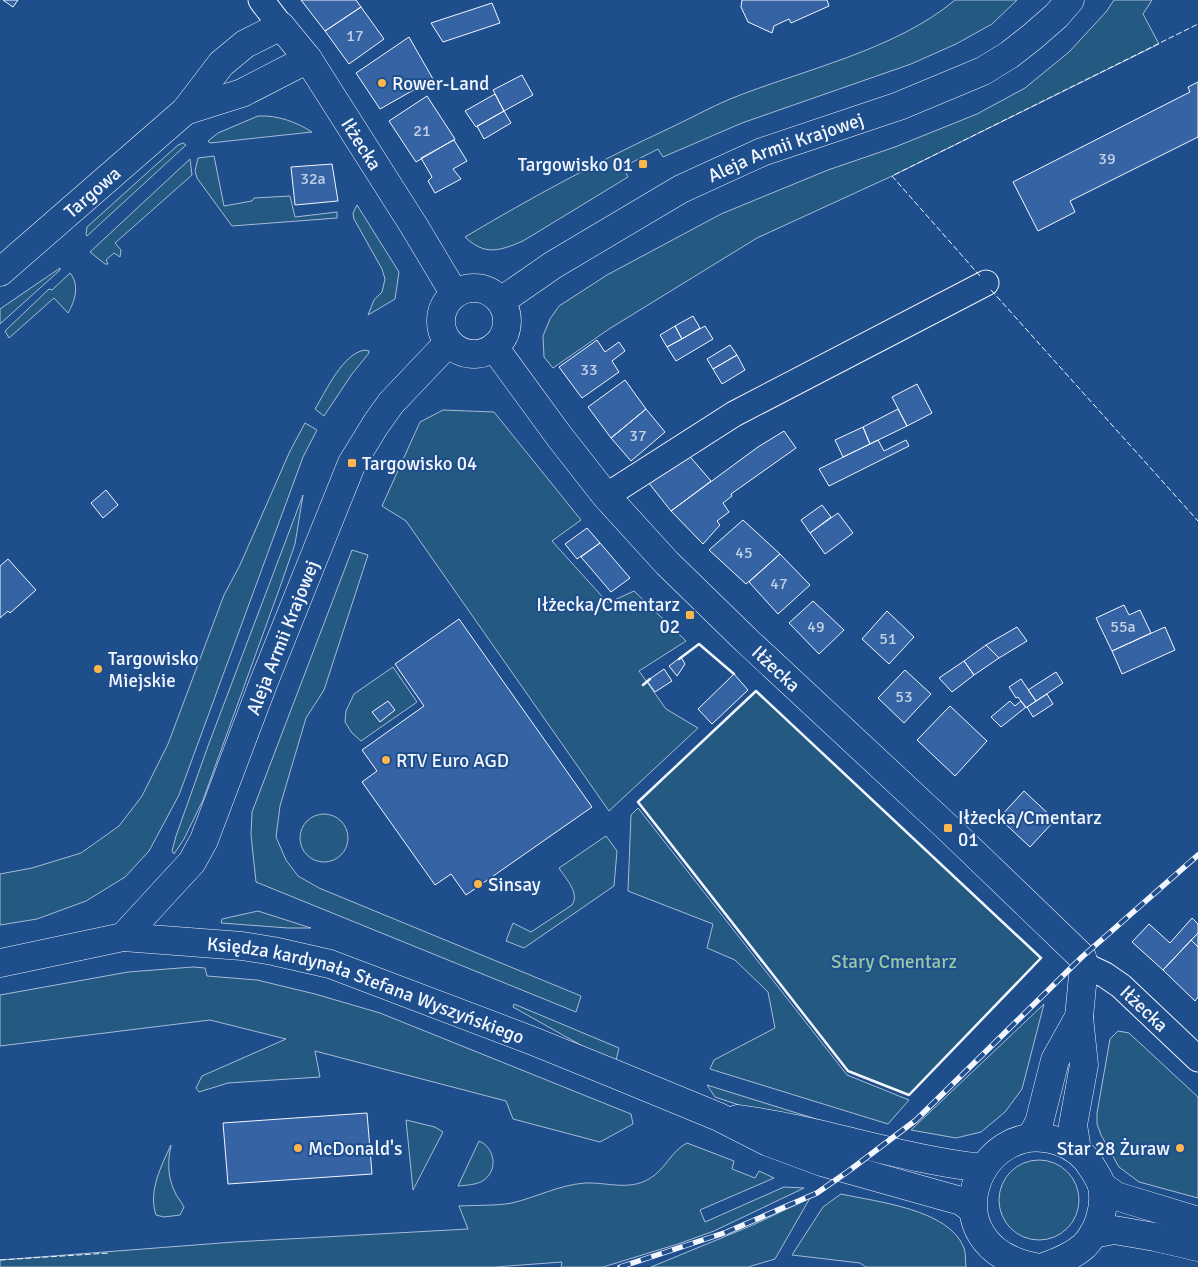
<svg xmlns="http://www.w3.org/2000/svg" width="1198" height="1267" font-family="Signika,sans-serif">
  <style>
    .green { fill: #245a82; stroke: #a8bbd7 }
    .building { fill: #3563a3; stroke: #f2f6ff }
    .lines { fill: none; stroke-linecap: round; stroke-linejoin: round }
    .street-casing { stroke: #f2f6ff; stroke-width: 27 }
    .secondary-casing { stroke: #f2f6ff; stroke-width: 29 }
    .street { stroke: #1f4e8c; stroke-width: 25 }
    .secondary { stroke: #1f4e8c; stroke-width: 28 }
    .rail-casing { stroke: #f2f6ff; stroke-width: 5.5 }
    .rail { stroke: #1f4e8c; stroke-width: 4; stroke-dasharray: 11; stroke-linecap: butt }
    .fence { stroke: #f2f6ff; stroke-width: 1; stroke-dasharray: 6 2.5; stroke-linecap: butt }
    .wall { stroke: #f2f6ff; stroke-width: 2.5 }
    .poi-dot { fill: #ffb74d; stroke: #1f4e8c; stroke-width: 2 }
    .labels { text-anchor: middle; stroke-width: 4; stroke-linejoin: round; paint-order: stroke }
    .number-label { font-size: 16px; fill: #c3d1e8 }
    .poi-label { font-size: 19px; fill: #f2f6ff; stroke: #1f4e8c; text-anchor: start }
    .street-label { font-size: 19px; fill: #f2f6ff; stroke: #1f4e8c }
    .park-label { font-size: 19px; fill: #97c8a6; stroke: #1f4e8c }
  </style>
  <rect width="100%" height="100%" fill="#1f4e8c"/>
  <path class="green" d="M955 0H1017L992 24 956 44 911 64 742 123 663 157 658 149 623 167 628 177 523 241C499 251 485 256 465 237 532 197 601 160 672 127 691 118 711 107 730 99 802 70 896 50 955 0Z
    M1114 0H1152L1143 14 1159 44 892 176 757 238 609 329 553 368 544 357 543 336 550 319 559 306 607 275 721 214 828 170 895 147 977 114 1025 88 1069 52 1106 12Z
    M258 116C278 115 296 122 312 132L210 143 208 141 218 133Z
    M183 143 186 145 87 236 86 234 87 227 178 145Z
    M214 156 224 206 252 201 254 198 290 196 295 217 337 212V218L232 226 197 178 195 171 198 158Z
    M190 159 192 175 115 243 121 250 120 257 114 253 106 260 108 264H105L90 252Z
    M357 205 399 272 395 299 368 315 374 300 382 292 385 279 382 269 354 219 353 213Z
    M60 268V270L0 324V309Z
    M70 273C80 285 75 301 68 313L54 298 9 338 5 331 49 289 52 290Z
    M365 350 369 351V353L352 374 324 416 315 409C326 391 343 353 365 350Z
    M443 410 494 412 581 520 552 541 608 603 634 591 686 641 639 671 666 709 698 728 609 811 406 521 382 506 420 422Z
    M305 423 317 430 303 457 179 795 149 851 125 877 86 901 37 919 0 925V874L32 868 81 853 119 826 142 796 168 744 224 595 240 565 290 451Z
    M303 495 295 544 280 587 203 800 184 839 174 854 172 851 176 836 208 746Z
    M352 550 368 555 324 690 306 718 280 806 276 837 286 860 298 876 319 888 581 996 576 1012 256 882 251 835 252 812Z
    M393 667 417 702 361 741 352 733 345 722 346 711 354 694Z
    M756 691 1041 958 909 1095 848 1071 638 802Z
    M638 808 847 1075 909 1100 888 1124 710 1069 714 1060 775 1028 768 992 735 960 707 948 713 924 628 891 631 815Z
    M300 838a24 24 0 1 1 48 0a24 24 0 1 1-48 0Z
    M606 836 617 851 614 886 524 948 506 941 513 923 531 932 572 905C580 893 566 879 559 868Z
    M258 911 311 928H288L221 923 222 919Z
    M193 967 205 968 207 976 257 980 315 994 380 1013 616 1108 631 1114 633 1124 600 1142 513 1119 506 1101 315 1051 320 1077 228 1083 199 1092 196 1088 202 1076 286 1039 210 1020 0 1046V995L128 972Z
    M514 1004 619 1048 616 1060 586 1048 513 1007Z
    M1044 1004 1022 1089 1005 1112 981 1132 956 1138 911 1130Z
    M1118 1031 1129 1033 1198 1097V1198L1139 1182 1119 1167 1101 1135 1097 1124V1113L1110 1039Z
    M707 1085 880 1139 748 1108 715 1097Z
    M406 1120 435 1127 443 1132 413 1190Z
    M479 1141C494 1147 499 1169 484 1180 477 1185 467 1185 458 1186Z
    M687 1143 734 1161 732 1169 755 1178 759 1171 774 1178 700 1210 705 1222 784 1187 804 1188 714 1231 678 1244 603 1267H561L562 1262 495 1267H0V1260L234 1242 468 1229 459 1206C476 1205 495 1206 512 1203 537 1197 559 1185 585 1183 607 1182 628 1191 649 1179 666 1169 671 1151 687 1143Z
    M171 1145C168 1160 167 1175 174 1190 176 1196 181 1201 184 1207L180 1215 164 1217 156 1215C148 1192 161 1166 171 1145Z
    M999 1200a40 40 0 1 1 80 0a40 40 0 1 1-80 0Z
    M841 1194C877 1202 949 1209 964 1248 966 1253 965 1261 966 1267H866L860 1263 792 1255 823 1207Z
    M810 1198 775 1259 748 1267H651L753 1225Z"/>
  <path class="building" d="M3 0H18L13 7Z
    M301 0H356L361 7 325 31Z
    M742 0H827L829 6 791 23 789 19 774 26 772 33 748 22 741 7Z
    M492 3 500 23 443 42 431 23Z
    M361 7 384 39 349 64 325 31Z
    M409 37 433 79 380 109 356 73Z
    M522 75 533 95 504 111 493 90Z
    M1198 82V137L1070 201 1075 212 1038 231 1013 182 1190 92 1188 87Z
    M495 94 504 111 476 127 465 111Z
    M427 96 455 139 416 162 389 121Z
    M504 111 511 123 484 139 477 126Z
    M454 140 467 161 453 169 461 179 435 193 428 181 432 177 421 158Z
    M332 164 338 201 295 205 291 167Z
    M693 316 700 328 682 339 675 326Z
    M675 326 682 339 667 347 660 335Z
    M705 326 713 339 676 361 667 347Z
    M597 340 605 352 619 342 625 351 612 361 619 372 582 398 559 367Z
    M730 345 737 355 713 369 707 359Z
    M737 355 745 370 722 384 713 369Z
    M625 380 646 409 611 438 588 407Z
    M917 384 932 413 907 426 892 397Z
    M646 409 665 432 631 461 611 438Z
    M898 409 907 426 870 444 863 427Z
    M863 427 870 444 843 457 835 440Z
    M784 431 796 448 731 494 732 496 723 503 729 512 717 521 720 525 703 544 671 511 758 447Z
    M878 440 884 451 906 440 909 446 829 486 819 469Z
    M686 452 711 481 671 511 648 482Z
    M106 490 118 505 103 518 91 503Z
    M822 505 831 517 810 533 801 520Z
    M838 513 853 533 825 554 810 533Z
    M743 520 780 554 746 584 709 550Z
    M587 528 600 543 577 559 565 544Z
    M600 543 630 578 611 592 581 557Z
    M780 554 810 585 778 614 749 582Z
    M8 559 36 590 10 613 8 611 0 618V566Z
    M813 601 844 630 819 654 789 623Z
    M1124 605 1129 615 1140 610 1151 633 1112 651 1096 618Z
    M887 611 914 637 889 664 862 639Z
    M459 619 592 807 466 895 451 874 435 885 362 782 377 771 362 750 424 706 395 664Z
    M1017 627 1027 641 999 658 986 645Z
    M1165 627 1175 650 1122 674 1112 651Z
    M986 645 999 658 974 675 964 661Z
    M681 657 685 664 677 676 669 666Z
    M964 661 974 675 952 692 939 678Z
    M664 669 672 681 655 692 647 681Z
    M905 670 931 694 904 723 878 698Z
    M1056 672 1063 683 1036 701 1028 690Z
    M734 674 748 690 712 724 698 709Z
    M1021 679 1036 701 1026 708 1018 697 1016 698 1009 687Z
    M1047 694 1053 704 1033 717 1027 707Z
    M388 701 395 710 380 722 372 712Z
    M1010 701 1015 706 1021 701 1026 707 1001 727 991 717Z
    M950 706 987 741 955 776 917 740Z
    M1024 791 1055 820 1030 847 999 818Z
    M1192 918 1198 924V933L1163 970 1132 942 1149 924 1170 943Z
    M1198 933V946H1197L1191 940Z
    M1191 940 1198 947V997L1195 1001 1163 970Z
    M367 1113 372 1174 228 1184 223 1123Z"/>
  <g class="lines">
    <g class="street-casing">
      <g id="street">
        <path d="M261 0 281 26"/>
        <path d="M606 496 734 414 986 283"/>
        <path id="s1" d="M1084 965 1105 975 1121 986 1198 1059"/>
      </g>
    </g>
    <g class="secondary-casing">
      <g id="secondary">
        <path d="M185 111 242 93 308 59"/>
        <path id="s2" d="M0 272 185 111 221 64 245 44 281 26 308 59 414 226 454 293"/>
        <circle cx="474" cy="321" r="33"/>
        <path id="s3" d="M501 301 553 265 681 189 762 152 899 106 983 71 1009 55 1032 37 1056 16 1070 0"/>
        <path id="s4" d="M494 347 559 436 606 496 667 563 746 640 948 828 1082 957 1084 965 1079 1017 1084 1065 1073 1125 1077 1150"/>
        <path id="s5" d="M123 937 192 862 204 840 263 684 352 463 376 424 391 403 448 343"/>
        <path id="s6" d="M0 963 123 937 242 946 273 951 330 964 533 1041 617 1075 719 1117 768 1142 822 1162 961 1201 972 1209"/>
        <path d="M737 1119C820 1129 899 1159 983 1168"/>
        <path d="M1031 1137 1039 1123 1055 1060 1079 1017"/>
        <path d="M1102 1186 1116 1196 1198 1221"/>
        <path d="M1093 1234 1114 1230 1155 1237 1198 1247"/>
        <path d="M1035 1267C927 1246 977 1115 1058 1141 1073 1146 1085 1155 1093 1169 1096 1174 1100 1180 1102 1186 1106 1206 1099 1231 1084 1246 1073 1256 1058 1262 1044 1267"/>
      </g>
    </g>
    <use href="#street" class="street"/>
    <use href="#secondary" class="secondary"/>
    <g class="rail-casing">
      <path id="rail" d="M620 1267 727 1232 817 1193 850 1170 916 1120 1082 957 1198 855"/>
    </g>
    <use href="#rail" class="rail"/>
    <path class="fence" d="M980 276 892 176 1198 24
      M991 290 1198 521
      M0 1260 109 1253"/>
    <path class="wall" d="M679 659 699 644 734 674
      M643 685 650 679
      M756 691 1041 958 909 1095 848 1071 638 802Z"/>
  </g>
  <g class="poi-dot">
    <circle cx="382" cy="83" r="5"/>
    <rect x="638" y="159" width="10" height="10" rx="2.5"/>
    <rect x="347" y="458" width="10" height="10" rx="2.5"/>
    <rect x="685" y="610" width="10" height="10" rx="2.5"/>
    <circle cx="98" cy="669" r="5"/>
    <circle cx="386" cy="760" r="5"/>
    <rect x="943" y="823" width="10" height="10" rx="2.5"/>
    <circle cx="478" cy="884" r="5"/>
    <circle cx="298" cy="1148" r="5"/>
    <circle cx="1180" cy="1148" r="5"/>
  </g>
  <g class="labels">
    <g class="number-label">
      <text x="355" y="41">17</text>
      <text x="422" y="136">21</text>
      <text x="1107" y="164">39</text>
      <text x="313" y="184">32a</text>
      <text x="589" y="375">33</text>
      <text x="638" y="441">37</text>
      <text x="744" y="558">45</text>
      <text x="779" y="589">47</text>
      <text x="816" y="632">49</text>
      <text x="1123" y="632">55a</text>
      <text x="888" y="644">51</text>
      <text x="904" y="702">53</text>
    </g>
    <g class="poi-label">
      <text x="392" y="90">Rower-Land</text>
      <text x="633" y="171" text-anchor="end">Targowisko 01</text>
      <text x="362" y="470">Targowisko 04</text>
      <text x="680" y="611" text-anchor="end">Iłżecka/Cmentarz<tspan x="680" dy="22">02</tspan></text>
      <text x="108" y="665">Targowisko<tspan x="108" dy="22">Miejskie</tspan></text>
      <text x="396" y="767">RTV Euro AGD</text>
      <text x="958" y="824">Iłżecka/Cmentarz<tspan x="958" dy="22">01</tspan></text>
      <text x="488" y="891">Sinsay</text>
      <text x="308" y="1155">McDonald's</text>
      <text x="1170" y="1155" text-anchor="end">Star 28 Żuraw</text>
    </g>
    <g class="street-label">
      <text dy="7" stroke="none"><textPath href="#s2" startOffset="519">Iłżecka</textPath></text>
      <text dy="7" stroke="none"><textPath href="#s3" startOffset="325">Aleja Armii Krajowej</textPath></text>
      <text dy="7" stroke="none"><textPath href="#s2" startOffset="122">Targowa</textPath></text>
      <text dy="7" stroke="none"><textPath href="#s5" startOffset="344">Aleja Armii Krajowej</textPath></text>
      <text dy="7" stroke="none"><textPath href="#s4" startOffset="429">Iłżecka</textPath></text>
      <text dy="7" stroke="none"><textPath href="#s6" startOffset="376">Księdza kardynała Stefana Wyszyńskiego</textPath></text>
      <text dy="7" stroke="none"><textPath href="#s1" startOffset="75">Iłżecka</textPath></text>
    </g>
    <g class="park-label">
      <text x="894" y="968">Stary Cmentarz</text>
    </g>
  </g>
</svg>
